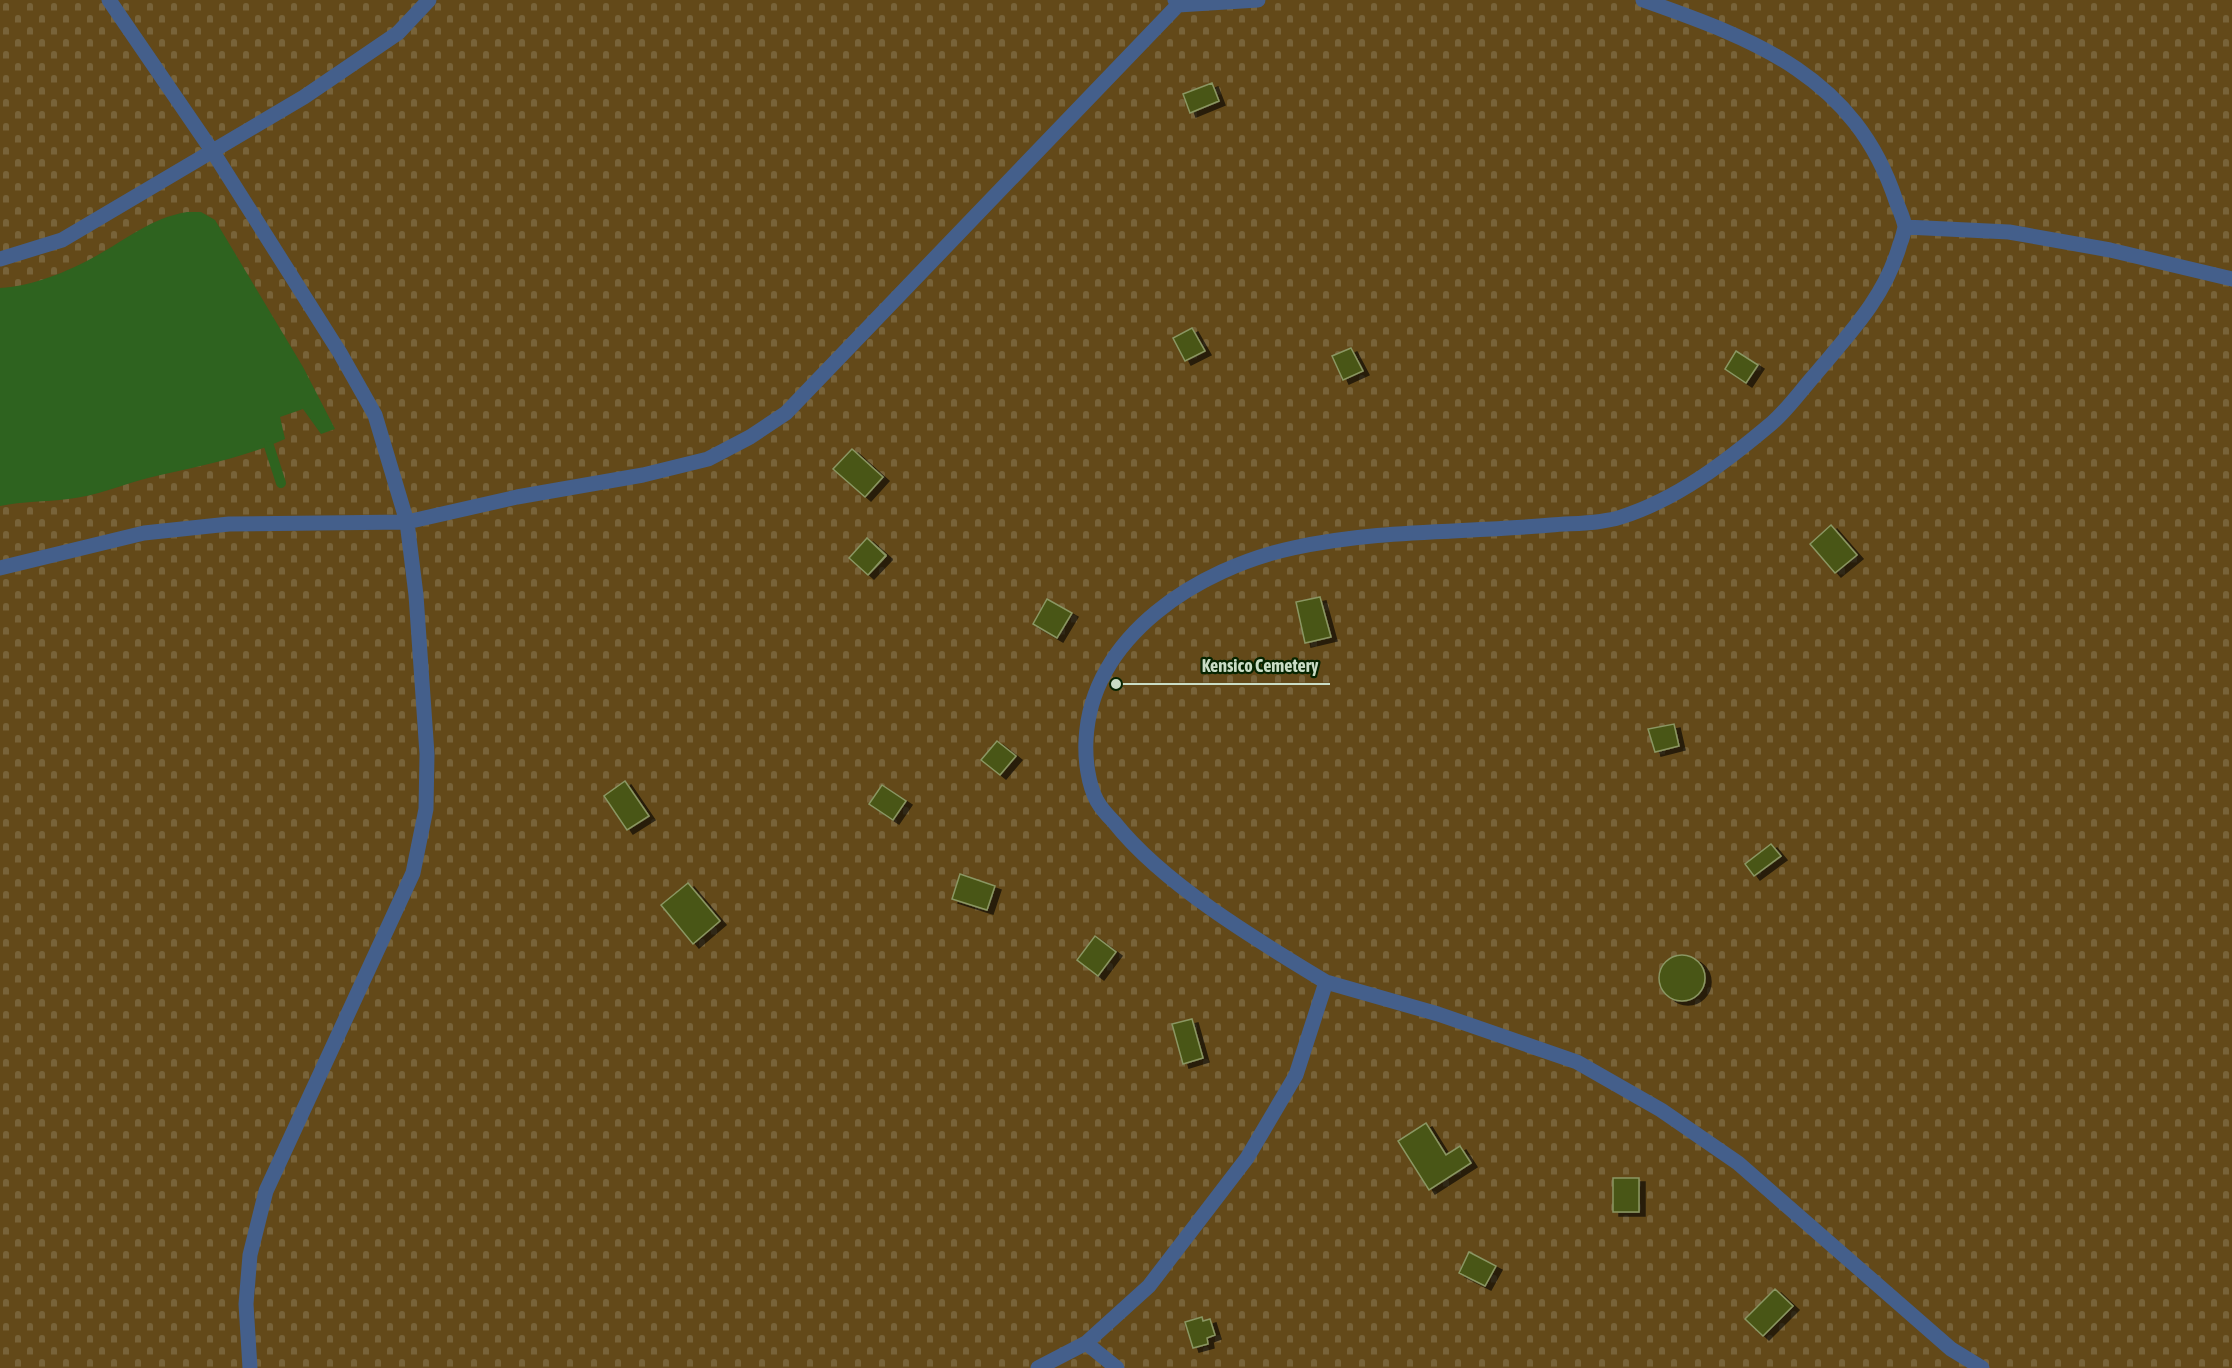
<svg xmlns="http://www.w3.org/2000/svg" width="2232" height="1368" font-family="'Asap Condensed',sans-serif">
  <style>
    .cemetery { fill: url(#cemetery-stones) }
    .water { fill: #2e631f }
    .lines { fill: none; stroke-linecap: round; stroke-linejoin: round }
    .stream { stroke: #2e631f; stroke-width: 10 }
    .building { fill: #4a5712; stroke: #8a9663; stroke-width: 1.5; filter: url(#shadow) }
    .minor { stroke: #445f8b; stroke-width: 15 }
    .leader { fill: none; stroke: #caddc6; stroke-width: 2 }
    .callout-dot { fill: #caddc6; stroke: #062400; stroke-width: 2 }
    .callout-label { font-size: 18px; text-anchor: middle; font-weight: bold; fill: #caddc6; stroke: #062400; stroke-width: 4.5; stroke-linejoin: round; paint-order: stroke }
  </style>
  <defs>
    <pattern id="cemetery-stones" width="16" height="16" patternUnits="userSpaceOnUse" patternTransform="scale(1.5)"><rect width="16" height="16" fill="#634919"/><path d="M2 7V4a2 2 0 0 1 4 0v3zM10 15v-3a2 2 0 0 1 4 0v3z" fill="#786339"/></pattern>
    <filter id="shadow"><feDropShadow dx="6" dy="4" stdDeviation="0" flood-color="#0009"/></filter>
  </defs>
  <rect width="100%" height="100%" fill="#102e08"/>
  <path class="cemetery" d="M0 0H2232V1368H0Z"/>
  <path class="water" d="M187 212H201L215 220 303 367 335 429 321 434 303 409 280 417 285 439C241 459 194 467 148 478 121 485 96 496 68 499 45 502 23 501 0 506V288C33 286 67 272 96 256 127 239 151 218 187 212Z"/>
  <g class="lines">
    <path class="stream" d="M269 446 281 483"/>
  </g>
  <path class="building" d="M1212 83 1219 101 1190 113 1183 94Z
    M1192 328 1205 351 1185 361 1173 338Z
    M1351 348 1363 371 1343 380 1332 356Z
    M1736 351 1758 365 1746 383 1725 369Z
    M852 449 883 477 865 497 833 469Z
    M1831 525 1857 555 1835 573 1810 544Z
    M867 538 886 556 868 575 849 558Z
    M867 538 886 555 868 575 849 558Z
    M1320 597 1331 637 1305 643 1296 602Z
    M1047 599 1072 613 1057 638 1033 624Z
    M1674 724 1679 746 1655 752 1648 729Z
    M997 741 1016 756 1000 775 981 760Z
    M625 781 649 816 627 830 604 796Z
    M882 785 906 801 893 820 869 804Z
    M1771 844 1781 856 1754 876 1745 864Z
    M960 874 995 886 987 910 952 899Z
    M688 883 720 921 693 944 661 905Z
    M1095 936 1116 952 1098 976 1077 960Z
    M1659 978a23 23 0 1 1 46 0a23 23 0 1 1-46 0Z
    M1192 1019 1203 1058 1183 1064 1172 1024Z
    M1426 1123 1446 1155 1460 1146 1471 1163 1429 1190 1398 1141Z
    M1613 1178H1639V1212H1613Z
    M1469 1252 1496 1266 1485 1286 1459 1273Z
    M1469 1252 1496 1266 1485 1286 1459 1273Z
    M1775 1289 1793 1306 1763 1336 1745 1319Z
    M1202 1317 1203 1321 1210 1319 1215 1335 1207 1338 1208 1344 1193 1348 1185 1322Z"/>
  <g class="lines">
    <path class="minor" d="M1178 5 1258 0
      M1905 227 2009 232 2110 250 2232 279
      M0 259 62 240 304 97 398 33 429 0
      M0 568 144 533 229 524 407 522 375 415 340 353 213 152 109 0
      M1326 982C1258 941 1163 884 1114 822 1108 816 1101 808 1097 801 1088 784 1085 759 1086 740 1091 635 1200 568 1293 548 1378 529 1464 533 1551 525 1573 523 1600 524 1621 517 1678 499 1727 461 1772 423 1787 410 1800 392 1813 377 1848 335 1885 298 1900 244 1901 243 1905 228 1905 227 1904 219 1899 209 1896 201 1855 77 1757 40 1643 0
      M1086 1343 1117 1368
      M250 1368 246 1304 250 1255 266 1191 413 873 426 809 427 754 416 595 407 522 517 497 643 475 708 459 750 437 786 413 1178 5 1175 0
      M1038 1368 1086 1343 1149 1286 1247 1158 1296 1075 1326 982 1438 1014 1577 1062 1661 1110 1738 1163 1951 1349 1982 1368"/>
  </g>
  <path class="leader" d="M1116 684L1189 684H1330"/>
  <circle class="callout-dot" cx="1116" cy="684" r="6"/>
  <g class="callout-label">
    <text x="1260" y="672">Kensico Cemetery</text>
  </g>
</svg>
